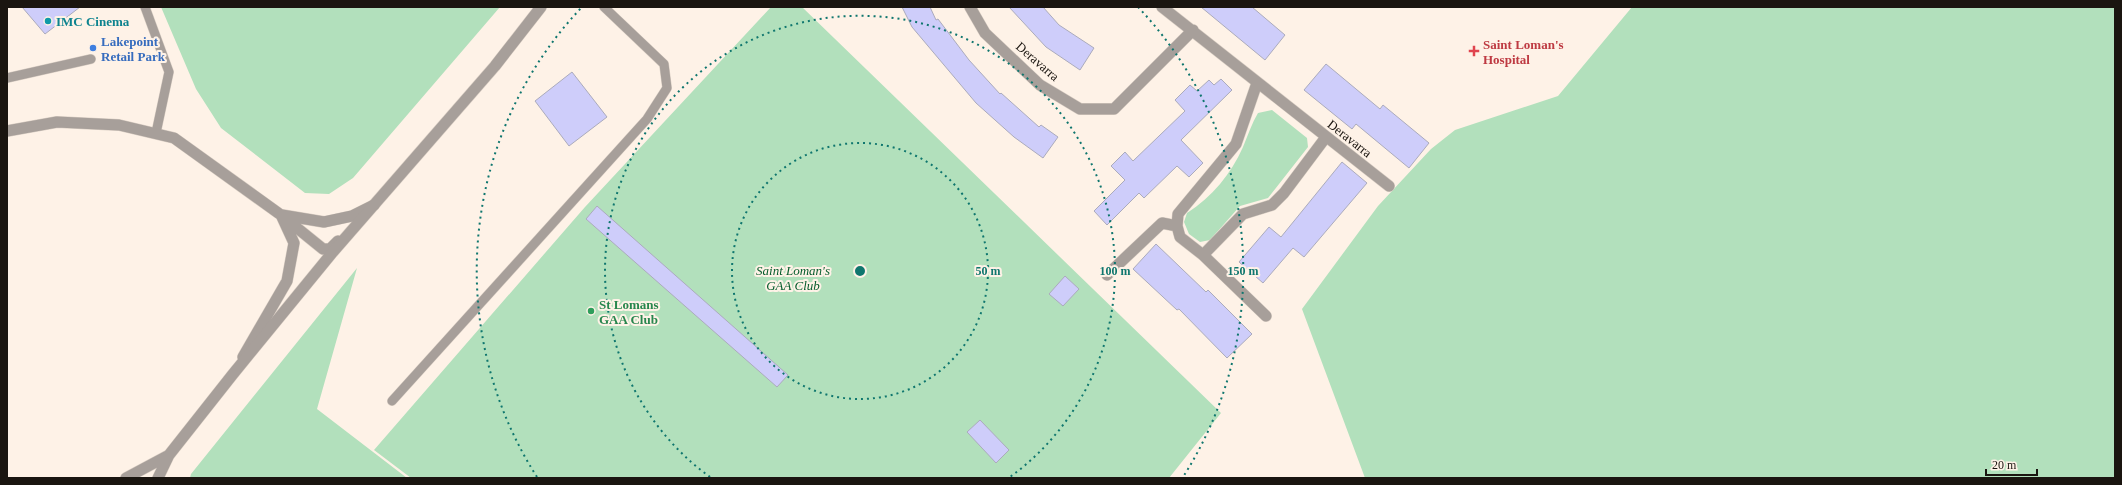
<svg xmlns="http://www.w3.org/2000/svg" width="2122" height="485" font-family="'Times New Roman',serif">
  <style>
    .green { fill: #b2e0bc }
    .building { fill: #cecdfa; stroke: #ababbc }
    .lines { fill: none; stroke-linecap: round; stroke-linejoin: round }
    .service-casing { stroke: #dacfc5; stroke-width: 10 }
    .minor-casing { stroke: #dacfc5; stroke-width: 12 }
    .tertiary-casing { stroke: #dacfc5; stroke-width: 12 }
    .service { stroke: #a79f9a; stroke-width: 9 }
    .minor { stroke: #a79f9a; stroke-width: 11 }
    .tertiary { stroke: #a79f9a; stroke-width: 11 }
    .ring { fill: none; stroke: #0f766e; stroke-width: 2; stroke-dasharray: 2 4 }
    .culture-dot { fill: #0f9aa8; stroke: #fef2e7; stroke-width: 1.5 }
    .shop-dot { fill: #3f7fe0; stroke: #fef2e7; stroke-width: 1.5 }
    .health-dot { fill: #e0444e; stroke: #fef2e7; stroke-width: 1.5 }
    .leisure-dot { fill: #2e9e5b; stroke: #fef2e7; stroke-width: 1.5 }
    .labels { text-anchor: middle; stroke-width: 4; stroke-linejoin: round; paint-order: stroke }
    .culture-label { font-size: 13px; font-weight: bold; fill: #0d838f; stroke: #fef2e7; text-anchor: start }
    .shop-label { font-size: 13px; font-weight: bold; fill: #366cbe; stroke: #fef2e7; text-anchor: start }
    .health-label { font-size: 13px; font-weight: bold; fill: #be3a42; stroke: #fef2e7; text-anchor: start }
    .street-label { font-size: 13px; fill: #1a1510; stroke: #fef2e7 }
    .park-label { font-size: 13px; font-style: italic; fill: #055c2c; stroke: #fef2e7 }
    .leisure-label { font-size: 13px; font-weight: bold; fill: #27864d; stroke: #fef2e7; text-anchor: start }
    .centre { fill: #0f766e; stroke: #fef2e7; stroke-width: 2 }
    .ring-label { font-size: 12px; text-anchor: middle; font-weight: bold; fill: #0f766e; stroke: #fef2e7; stroke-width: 4; stroke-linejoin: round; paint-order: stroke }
  </style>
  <rect width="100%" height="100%" fill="#fef2e7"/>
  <path class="green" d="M161 7H500L353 178 329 194 305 193 221 128 196 89Z
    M771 7H802L1221 413 1169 478H411L374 450 585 207Z
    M1632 7H2115V478H1365L1302 309 1378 206 1431 149 1455 130 1558 96Z
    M1272 110 1307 138 1308 147 1268 198 1240 206 1210 240 1200 242 1189 234 1184 222 1187 213C1212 197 1231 174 1243 147 1248 135 1252 123 1258 113Z
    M357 268 317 409 407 478H190L191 474Z"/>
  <path class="building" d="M22 7H80L45 34Z
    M902 7H930L936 20 938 19 969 60 1000 94 1001 93 1039 127 1041 125 1058 137 1043 158 1014 137 976 103 912 27Z
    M1009 7H1043L1059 25 1094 48 1080 70 1046 47Z
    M1201 7H1252L1285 35 1265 60Z
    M1326 64 1380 109 1383 105 1429 143 1409 168 1356 124 1352 129 1304 90Z
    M572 72 607 117 569 146 535 101Z
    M1221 79 1232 90 1181 140 1203 163 1189 177 1177 166 1144 198 1139 193 1107 225 1094 211 1125 180 1111 166 1125 152 1133 161 1185 111 1175 100 1190 85 1197 91 1209 80 1214 85Z
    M1342 162 1367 183 1304 257 1293 248 1263 283 1239 262 1269 227 1281 237Z
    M597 206 788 375 777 387 586 219Z
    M1156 244 1206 292 1208 290 1252 334 1227 358 1179 309 1177 310 1133 269Z
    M1065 276 1079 289 1063 306 1049 294Z
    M980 420 1009 450 996 463 967 432Z"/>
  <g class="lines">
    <g class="service-casing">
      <path id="service" d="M145 7 169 72 156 133
        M7 78 91 59
        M392 401 647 119 667 88 664 64 604 7"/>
    </g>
    <g class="minor-casing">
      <path id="minor" d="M970 7 985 33 1040 85 1080 109H1114L1193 30
        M1162 7 1389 186
        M7 131 57 122 119 125 174 138 281 215 323 249H330L338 241
        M282 215 324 222 352 216 374 205
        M1177 226 1180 237 1203 255 1266 316
        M1203 255 1243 214 1272 205 1284 193 1326 137
        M1107 275 1162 223 1177 226 1178 214 1236 144 1257 83
        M243 357 287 281 294 243 282 217"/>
    </g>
    <g class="tertiary-casing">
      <path id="tertiary" d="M126 478 169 455
        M158 478 169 455 233 374 332 253 495 66 541 7"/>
    </g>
    <use href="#service" class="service"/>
    <use href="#minor" class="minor"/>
    <use href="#tertiary" class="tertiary"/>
  </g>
  <g class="ring">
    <circle cx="860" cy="271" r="128"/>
    <path d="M710 477A255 255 0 1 1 1010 477"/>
    <path d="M537 477A383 383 0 0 1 582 7M1138 7A383 383 0 0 1 1183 477"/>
  </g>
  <circle class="culture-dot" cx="48" cy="21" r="4"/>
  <circle class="shop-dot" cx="93" cy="48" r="4"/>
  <path class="health-dot" d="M1472 45h4v4h4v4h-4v4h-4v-4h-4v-4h4z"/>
  <circle class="leisure-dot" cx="591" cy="311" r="4"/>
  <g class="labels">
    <g class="culture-label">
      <text x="56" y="26">IMC Cinema</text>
    </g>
    <g class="shop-label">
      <text x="101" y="46">Lakepoint<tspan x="101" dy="15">Retail Park</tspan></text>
    </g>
    <g class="health-label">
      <text x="1483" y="49">Saint Loman's<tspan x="1483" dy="15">Hospital</tspan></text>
    </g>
    <g class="street-label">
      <text transform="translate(1038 61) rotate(41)" y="5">Deravarra</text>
      <text transform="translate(1350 138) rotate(38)" y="5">Deravarra</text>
    </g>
    <g class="park-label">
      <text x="793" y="275">Saint Loman's<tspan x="793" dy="15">GAA Club</tspan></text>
    </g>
    <g class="leisure-label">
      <text x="599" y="309">St Lomans<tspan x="599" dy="15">GAA Club</tspan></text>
    </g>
  </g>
  <circle cx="860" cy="271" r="6" class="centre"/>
  <g class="ring-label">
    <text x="988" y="275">50 m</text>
    <text x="1115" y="275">100 m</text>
    <text x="1243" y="275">150 m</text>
  </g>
  <rect width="2122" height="485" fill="none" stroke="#1a1510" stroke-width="16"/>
  <path d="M1986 469v6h51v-6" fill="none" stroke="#1a1510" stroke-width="2"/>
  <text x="1992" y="469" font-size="12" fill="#1a1510" stroke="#fef2e7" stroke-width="3" paint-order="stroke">20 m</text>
</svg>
